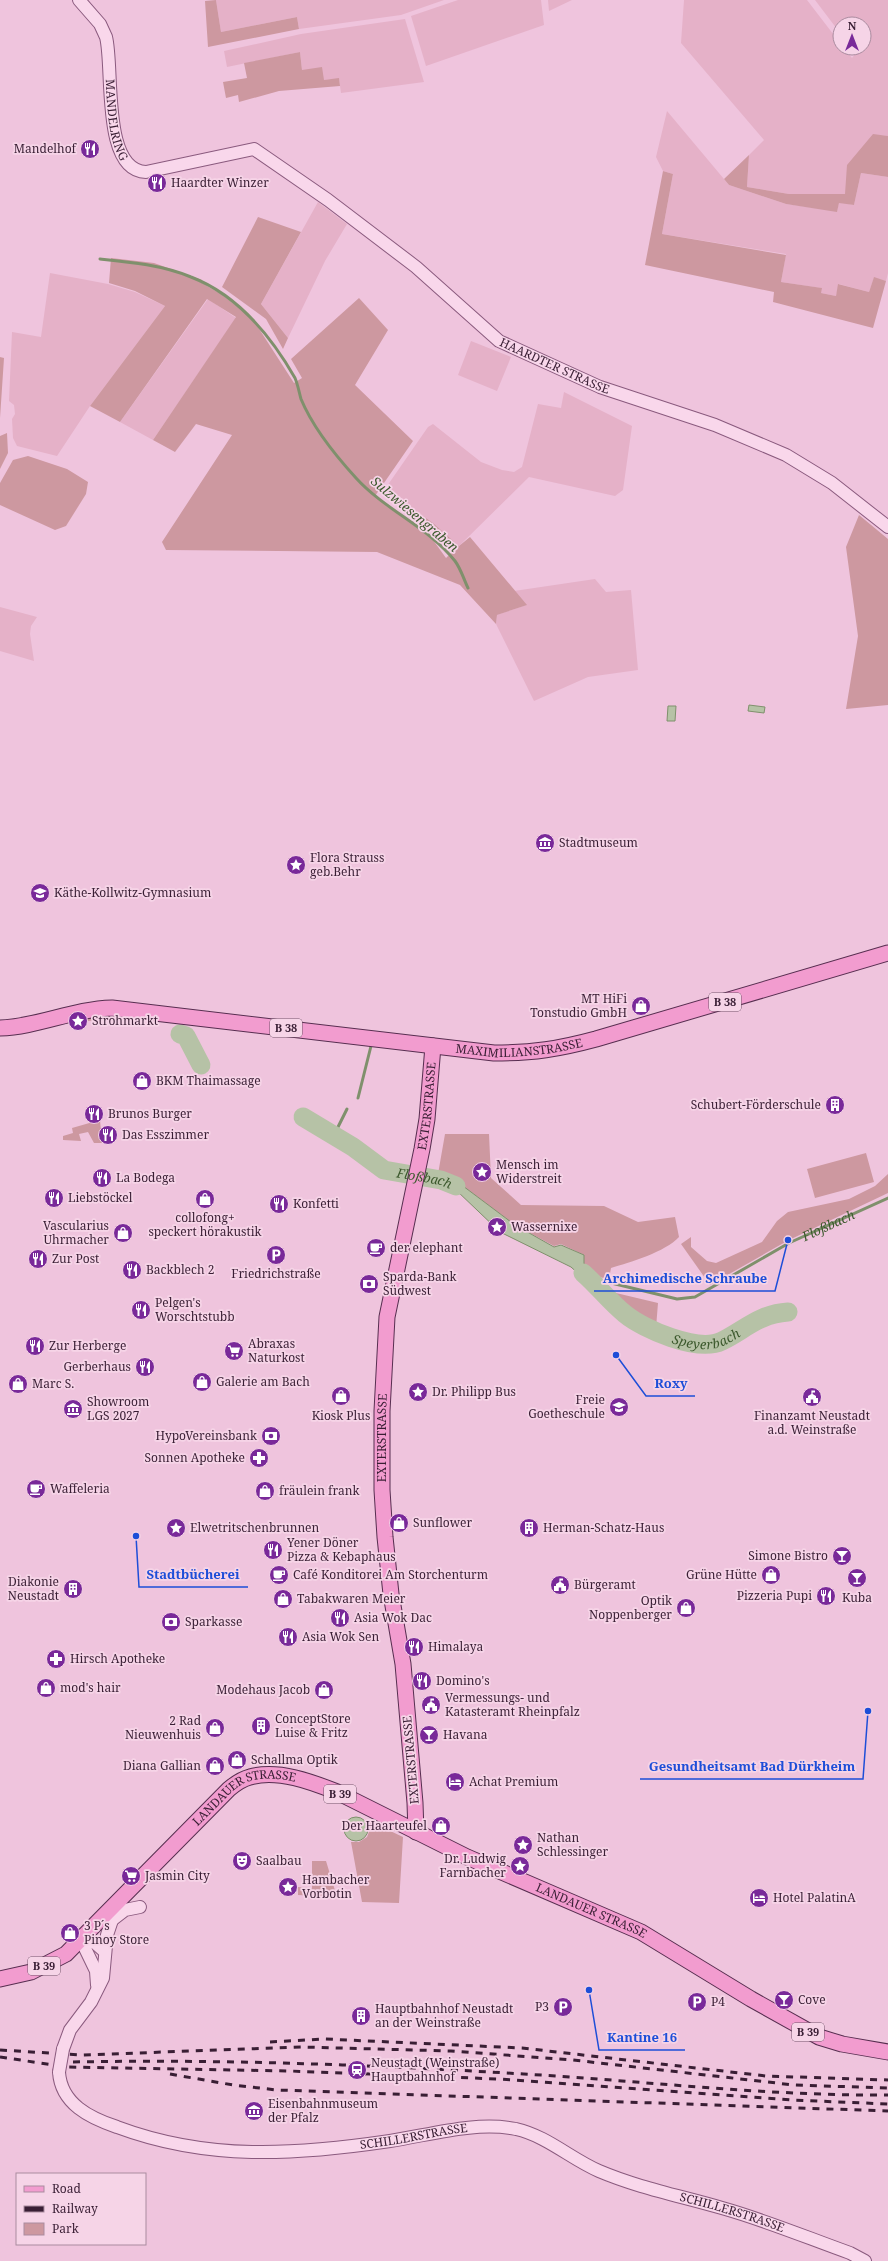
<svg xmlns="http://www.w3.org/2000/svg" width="888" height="2261" font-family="'Noto Serif',serif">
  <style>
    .farmland { fill: #e5b1c8 }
    .green { fill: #cd98a0 }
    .water { fill: #b6c2a6; stroke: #7f906c }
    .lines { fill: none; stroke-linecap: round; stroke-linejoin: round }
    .stream { stroke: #7f906c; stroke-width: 3 }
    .river { stroke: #b6c2a6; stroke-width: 19 }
    .minor-casing { stroke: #8a5a7e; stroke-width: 14 }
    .major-casing { stroke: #572e50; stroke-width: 17 }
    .minor { stroke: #f9d7eb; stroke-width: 12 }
    .major { stroke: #f29ccf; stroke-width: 15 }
    .rail { stroke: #391e34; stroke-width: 3; stroke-dasharray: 7 7; stroke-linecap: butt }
    .minor-bridge-casing { stroke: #8a5a7e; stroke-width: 14; stroke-linecap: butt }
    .minor-bridge { stroke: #f9d7eb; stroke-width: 12 }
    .labels { text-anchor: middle; stroke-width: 3.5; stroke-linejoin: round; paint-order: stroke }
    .shield { fill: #f6d4e7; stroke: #72556a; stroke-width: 1 }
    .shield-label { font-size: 11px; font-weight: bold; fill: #391e34 }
    .street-label { font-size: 12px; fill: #391e34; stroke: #f6d4e7 }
    .poi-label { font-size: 12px; fill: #391e34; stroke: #f6d4e7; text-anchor: start }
    .water-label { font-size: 13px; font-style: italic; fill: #3c592d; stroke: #f6d4e7 }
    .leader { fill: none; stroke: #1d4ed8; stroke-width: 1.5 }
    .callout-dot { fill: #1d4ed8; stroke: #f6d4e7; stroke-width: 1.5 }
    .callout-label { font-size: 13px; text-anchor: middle; font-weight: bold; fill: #1d4ed8; stroke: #f6d4e7; stroke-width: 3.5; stroke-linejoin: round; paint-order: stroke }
  </style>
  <rect width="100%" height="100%" fill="#efc4dd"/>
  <path class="farmland" d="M216 0H444L401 15 299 29 297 17 221 32Z
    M458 0H541L544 25 426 66 411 16Z
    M548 0H572L549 11Z
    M684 0H807L840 43V48H844L852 58 856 53 852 48H864V24H840V33L815 0H888V136L873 135 845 194H789L747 187 749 155 764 140 681 43Z
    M405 19 424 82 341 93 339 79 324 80 302 70 300 52 227 67 224 51 301 34Z
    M667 111 729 185 786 204 837 211 839 202 854 205 861 173 888 177V273L886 281 874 278 869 292 839 284 836 296 821 293V288L781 282 786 254 662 234 673 174 663 171 656 157Z
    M318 202 347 224 325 261 288 338 261 304Z
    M50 273 108 284 135 292 165 306 90 406 57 456 17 446 13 438 12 419 15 414 14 405 9 401 12 332 41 337Z
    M208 299 236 318 153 440 120 422Z
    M471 341 511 357 497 391 458 375Z
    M564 392 632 426 623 490 615 496 529 477 459 546 433 523 385 489 428 427 433 424 481 462 502 470 514 472 522 467 538 404 561 408Z
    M595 579 606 592 631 590 638 670 588 677 534 701 496 624 497 615 526 605 514 591Z
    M0 607 37 617 31 626 30 634 34 661 0 651Z"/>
  <path class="green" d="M216 0 221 32 297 17 299 29 208 47 205 1Z
    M300 52 302 70 322 67 324 80 339 78 340 86 279 91 239 102 238 95 226 98 223 82 247 78 244 63Z
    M873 134 888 136V177L861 173 854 205 839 203 837 212 786 204 729 185 724 179 749 155 747 187 789 194H845L847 165Z
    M663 171 673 174 662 234 786 255 781 282 822 288 821 293 836 296 838 284 869 292 874 277 886 281 873 328 773 302 774 292 645 265Z
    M258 217 301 232 261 304 288 338 283 349 266 319 222 287Z
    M111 258 154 263 202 280 200 282 221 294 252 318 294 383 302 378 291 359 359 298 388 330 355 385 413 441 375 496 433 540 446 558 452 552 429 528 382 493 385 489 433 523 459 546 470 537 527 605 497 615 496 624 460 585 377 552 166 550 162 542 232 435 196 424 175 452 153 440 236 317 207 299 120 422 90 406 165 306 135 291 109 283Z
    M0 357 4 358 0 418Z
    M7 433 8 453 0 469V436Z
    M28 456 67 469 88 482 86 494 66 526 55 530 0 505V483L13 460Z
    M859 515 888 539V705L846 709 858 636 846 547Z
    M114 1015 127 1016V1024H109L108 1018 76 1023V1019Z
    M100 1120 102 1143H94L88 1132 79 1134 81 1141 63 1140V1136L73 1133 72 1128Z
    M445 1134H489L491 1178 521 1205 604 1206 638 1222 675 1217 679 1237C665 1252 631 1262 611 1268L609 1279 594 1276 584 1267V1255L561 1244 554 1246 515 1225 455 1180 438 1174Z
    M866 1153 874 1182 815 1198 807 1169Z
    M888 1174V1193L787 1241 710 1285 681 1244 691 1237V1247L707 1261 716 1263 762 1242 777 1221 788 1212 849 1199 875 1186Z
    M616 1293 658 1303 656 1328C638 1320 626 1311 613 1296Z
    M365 1819 403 1837 399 1903 362 1902 351 1842H359L367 1837 370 1829Z
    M312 1861H326L337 1897 298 1895V1887L312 1888Z"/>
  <path class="water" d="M749 705 765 707 764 713 748 711Z
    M668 706H676L675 721H667Z
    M433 1174 455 1180 515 1225 554 1247 561 1245 584 1255V1267L605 1288 600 1293 571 1267 500 1232 456 1190 432 1181Z
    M344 1829a12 12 0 1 1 24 0a12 12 0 1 1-24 0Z"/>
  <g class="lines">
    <g class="stream">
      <path d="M100 259C130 262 162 265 191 277 238 295 271 336 295 378 298 385 299 392 301 399 313 428 335 455 356 478 385 510 428 527 455 561 461 569 464 580 468 588"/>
      <path d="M193 1054 196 1055"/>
      <path d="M358 1098 371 1046"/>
      <path d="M333 1137 347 1109"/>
      <path id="s1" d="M596 1283 603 1281 677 1299 695 1297 789 1243 888 1198"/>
    </g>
    <g class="river">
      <path d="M180 1034 186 1036 201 1065"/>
      <path id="s2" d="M303 1117 353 1147 384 1170 441 1180 456 1186"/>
      <path id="s3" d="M583 1273C598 1286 610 1302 625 1314 643 1329 698 1353 722 1341 746 1329 759 1314 788 1312"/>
    </g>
    <g class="minor-casing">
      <g id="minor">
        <path id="s4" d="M79 0 100 24 106 37C114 67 101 171 146 172L254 149 328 200 416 267 499 341 600 387 715 425 786 455 832 483 888 527"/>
        <path d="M112 1920 125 1910 140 1907"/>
        <path d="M81 1940 96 1971 97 1985"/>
        <path d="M81 1940 95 1943 104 1951"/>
        <path d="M63 2049 70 2030 91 2002 103 1978 107 1935 118 1902"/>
        <path id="s5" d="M59 2072C61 2104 90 2118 117 2127 208 2161 295 2155 390 2141 430 2135 475 2121 516 2129 547 2136 571 2159 599 2171 639 2188 681 2196 722 2208 765 2220 808 2238 850 2253L865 2261"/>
      </g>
    </g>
    <g class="major-casing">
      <g id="major">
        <path id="s6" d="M0 1028C38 1027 73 1009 112 1008L494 1053C533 1053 559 1049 596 1039L888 953"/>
        <path id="s7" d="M416 1832 415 1803 403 1664 391 1594 385 1537 382 1490V1411L387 1317 422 1149 427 1119 433 1046"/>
        <path id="s8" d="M0 1979 31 1972 66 1954 229 1789C235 1784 242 1779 250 1777 278 1769 312 1782 337 1792L467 1857 641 1932 751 1999 819 2037 842 2044 888 2052"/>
      </g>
    </g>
    <use href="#minor" class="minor"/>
    <use href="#major" class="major"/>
    <path class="rail" d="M270 2042 325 2039 522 2048 766 2076 888 2080
      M0 2050 82 2055 301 2047 451 2051 573 2060 794 2085 888 2088
      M0 2057 67 2067 290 2071 498 2079 792 2100 888 2104
      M73 2062C223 2059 374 2065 524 2074 645 2081 766 2096 888 2095
      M170 2074 233 2085 277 2090 888 2111"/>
    <g class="minor-bridge-casing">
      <path id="minor-bridge" d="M59 2072 63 2049"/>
    </g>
    <use href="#minor-bridge" class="minor-bridge"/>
  </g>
  <defs>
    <g id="restaurant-disc" transform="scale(1)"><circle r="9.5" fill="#792999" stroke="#f6d4e7"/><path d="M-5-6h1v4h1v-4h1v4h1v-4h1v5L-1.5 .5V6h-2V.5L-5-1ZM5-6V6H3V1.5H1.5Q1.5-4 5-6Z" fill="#fff"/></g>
    <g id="museum-disc" transform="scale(1)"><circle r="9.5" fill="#792999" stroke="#f6d4e7"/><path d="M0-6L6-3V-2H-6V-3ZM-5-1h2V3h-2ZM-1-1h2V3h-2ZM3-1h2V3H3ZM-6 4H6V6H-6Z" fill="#fff"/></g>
    <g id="sight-disc" transform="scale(1)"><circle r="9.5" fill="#792999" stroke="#f6d4e7"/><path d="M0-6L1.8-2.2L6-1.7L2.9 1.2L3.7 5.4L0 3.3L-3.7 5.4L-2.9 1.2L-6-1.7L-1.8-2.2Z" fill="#fff"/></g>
    <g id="school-disc" transform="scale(1)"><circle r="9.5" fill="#792999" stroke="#f6d4e7"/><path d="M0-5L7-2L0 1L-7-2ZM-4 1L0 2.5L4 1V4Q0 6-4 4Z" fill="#fff"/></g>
    <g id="shop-disc" transform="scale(1)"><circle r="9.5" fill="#792999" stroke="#f6d4e7"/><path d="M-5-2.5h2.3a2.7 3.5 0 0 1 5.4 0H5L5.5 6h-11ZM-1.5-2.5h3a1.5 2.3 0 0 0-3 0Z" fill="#fff"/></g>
    <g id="building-disc" transform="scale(1)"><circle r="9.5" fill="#792999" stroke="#f6d4e7"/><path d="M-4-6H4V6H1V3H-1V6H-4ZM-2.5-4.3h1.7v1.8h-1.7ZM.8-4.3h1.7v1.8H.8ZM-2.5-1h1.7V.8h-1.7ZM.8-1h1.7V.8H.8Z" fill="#fff"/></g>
    <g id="cafe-disc" transform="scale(1)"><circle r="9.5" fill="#792999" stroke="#f6d4e7"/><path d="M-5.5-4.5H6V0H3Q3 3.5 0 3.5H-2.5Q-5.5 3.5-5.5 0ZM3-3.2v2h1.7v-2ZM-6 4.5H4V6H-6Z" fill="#fff"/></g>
    <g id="parking-disc" transform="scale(1)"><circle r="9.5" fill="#792999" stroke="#f6d4e7"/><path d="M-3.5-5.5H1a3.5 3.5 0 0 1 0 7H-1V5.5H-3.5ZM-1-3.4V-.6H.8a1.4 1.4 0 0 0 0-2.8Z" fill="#fff"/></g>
    <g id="bank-disc" transform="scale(1)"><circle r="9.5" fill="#792999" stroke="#f6d4e7"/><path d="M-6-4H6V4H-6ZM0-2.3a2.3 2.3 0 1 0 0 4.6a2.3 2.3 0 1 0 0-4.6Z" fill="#fff"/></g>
    <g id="supermarket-disc" transform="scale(1)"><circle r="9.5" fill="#792999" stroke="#f6d4e7"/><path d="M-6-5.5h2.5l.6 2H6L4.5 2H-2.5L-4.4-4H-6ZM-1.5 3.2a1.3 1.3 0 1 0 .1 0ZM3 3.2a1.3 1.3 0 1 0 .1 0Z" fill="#fff"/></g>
    <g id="civic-disc" transform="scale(1)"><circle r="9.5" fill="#792999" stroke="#f6d4e7"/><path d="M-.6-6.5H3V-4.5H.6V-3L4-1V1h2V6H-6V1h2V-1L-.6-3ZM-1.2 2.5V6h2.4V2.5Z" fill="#fff"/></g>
    <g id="pharmacy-disc" transform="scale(1)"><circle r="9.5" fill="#792999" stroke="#f6d4e7"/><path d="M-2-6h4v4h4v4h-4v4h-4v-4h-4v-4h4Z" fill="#fff"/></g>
    <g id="bar-disc" transform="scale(1)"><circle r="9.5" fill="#792999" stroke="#f6d4e7"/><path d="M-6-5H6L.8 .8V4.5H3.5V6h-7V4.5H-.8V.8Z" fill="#fff"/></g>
    <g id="hotel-disc" transform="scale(1)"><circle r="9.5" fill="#792999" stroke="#f6d4e7"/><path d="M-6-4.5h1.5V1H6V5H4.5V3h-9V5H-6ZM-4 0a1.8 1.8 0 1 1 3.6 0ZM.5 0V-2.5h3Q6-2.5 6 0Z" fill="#fff"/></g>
    <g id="theatre-disc" transform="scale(1)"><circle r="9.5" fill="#792999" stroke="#f6d4e7"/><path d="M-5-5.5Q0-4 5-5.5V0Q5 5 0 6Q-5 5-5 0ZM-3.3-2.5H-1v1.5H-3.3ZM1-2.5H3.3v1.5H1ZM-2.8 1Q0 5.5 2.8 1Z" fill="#fff"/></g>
    <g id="station-disc" transform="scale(1)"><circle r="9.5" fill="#792999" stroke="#f6d4e7"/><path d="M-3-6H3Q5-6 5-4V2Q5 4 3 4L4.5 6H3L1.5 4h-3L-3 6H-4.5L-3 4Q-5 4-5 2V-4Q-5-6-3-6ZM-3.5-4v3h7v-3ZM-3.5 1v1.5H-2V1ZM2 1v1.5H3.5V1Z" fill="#fff"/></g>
  </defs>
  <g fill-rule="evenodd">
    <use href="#restaurant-disc" x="90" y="149"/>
    <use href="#restaurant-disc" x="157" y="183"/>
    <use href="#museum-disc" x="545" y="843"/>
    <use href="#sight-disc" x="296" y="865"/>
    <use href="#school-disc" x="40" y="893"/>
    <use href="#shop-disc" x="641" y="1006"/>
    <use href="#sight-disc" x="78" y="1021"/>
    <use href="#shop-disc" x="142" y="1081"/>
    <use href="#building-disc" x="835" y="1105"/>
    <use href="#restaurant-disc" x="94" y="1114"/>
    <use href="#restaurant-disc" x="108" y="1135"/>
    <use href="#sight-disc" x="482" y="1172"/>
    <use href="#restaurant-disc" x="102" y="1178"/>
    <use href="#restaurant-disc" x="54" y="1198"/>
    <use href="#shop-disc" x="205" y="1199"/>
    <use href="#restaurant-disc" x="279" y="1204"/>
    <use href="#sight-disc" x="497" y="1227"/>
    <use href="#shop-disc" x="123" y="1233"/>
    <use href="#cafe-disc" x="376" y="1248"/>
    <use href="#parking-disc" x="276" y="1255"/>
    <use href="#restaurant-disc" x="38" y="1259"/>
    <use href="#restaurant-disc" x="132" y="1270"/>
    <use href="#bank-disc" x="369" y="1284"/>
    <use href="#restaurant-disc" x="141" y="1310"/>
    <use href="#restaurant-disc" x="35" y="1346"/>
    <use href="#supermarket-disc" x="234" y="1351"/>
    <use href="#restaurant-disc" x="145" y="1367"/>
    <use href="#shop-disc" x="202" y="1382"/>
    <use href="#shop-disc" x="18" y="1384"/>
    <use href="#sight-disc" x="418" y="1392"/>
    <use href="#shop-disc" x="341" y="1396"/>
    <use href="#civic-disc" x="812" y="1397"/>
    <use href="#school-disc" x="619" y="1407"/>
    <use href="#museum-disc" x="73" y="1409"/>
    <use href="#bank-disc" x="271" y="1436"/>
    <use href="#pharmacy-disc" x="259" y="1458"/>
    <use href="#cafe-disc" x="36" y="1489"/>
    <use href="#shop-disc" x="265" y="1491"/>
    <use href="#shop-disc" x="399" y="1523"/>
    <use href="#sight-disc" x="176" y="1528"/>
    <use href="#building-disc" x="529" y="1528"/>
    <use href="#restaurant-disc" x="273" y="1550"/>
    <use href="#bar-disc" x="842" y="1556"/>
    <use href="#cafe-disc" x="279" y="1575"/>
    <use href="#shop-disc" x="771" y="1575"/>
    <use href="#bar-disc" x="857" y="1578"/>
    <use href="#civic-disc" x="560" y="1585"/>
    <use href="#building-disc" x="73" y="1589"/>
    <use href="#restaurant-disc" x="826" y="1596"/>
    <use href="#shop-disc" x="283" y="1599"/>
    <use href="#shop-disc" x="686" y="1608"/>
    <use href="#restaurant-disc" x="340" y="1618"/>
    <use href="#bank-disc" x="171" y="1622"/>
    <use href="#restaurant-disc" x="288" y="1637"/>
    <use href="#restaurant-disc" x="414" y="1647"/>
    <use href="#pharmacy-disc" x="56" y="1659"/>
    <use href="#restaurant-disc" x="422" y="1681"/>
    <use href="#shop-disc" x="46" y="1688"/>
    <use href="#shop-disc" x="324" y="1690"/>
    <use href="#civic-disc" x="431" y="1705"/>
    <use href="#building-disc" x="261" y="1726"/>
    <use href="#shop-disc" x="215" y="1728"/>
    <use href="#bar-disc" x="429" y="1735"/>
    <use href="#shop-disc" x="237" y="1760"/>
    <use href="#shop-disc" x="215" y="1766"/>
    <use href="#hotel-disc" x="455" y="1782"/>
    <use href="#shop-disc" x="441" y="1826"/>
    <use href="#sight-disc" x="523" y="1845"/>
    <use href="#theatre-disc" x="242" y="1861"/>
    <use href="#sight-disc" x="520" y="1866"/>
    <use href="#supermarket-disc" x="131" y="1876"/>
    <use href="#sight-disc" x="288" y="1887"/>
    <use href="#hotel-disc" x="759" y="1898"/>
    <use href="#shop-disc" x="70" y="1933"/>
    <use href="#bar-disc" x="784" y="2000"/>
    <use href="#parking-disc" x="697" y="2002"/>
    <use href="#parking-disc" x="563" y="2007"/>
    <use href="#building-disc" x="361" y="2016"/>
    <use href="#station-disc" x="357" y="2070"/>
    <use href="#museum-disc" x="254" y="2111"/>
  </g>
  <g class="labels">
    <g class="shield">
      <rect x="709" y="993" width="32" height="18" rx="3"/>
      <rect x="270" y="1019" width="32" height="18" rx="3"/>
      <rect x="324" y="1785" width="32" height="18" rx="3"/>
      <rect x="28" y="1957" width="32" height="18" rx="3"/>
      <rect x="792" y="2023" width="32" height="18" rx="3"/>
    </g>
    <g class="shield-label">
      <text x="725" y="1006">B 38</text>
      <text x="286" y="1032">B 38</text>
      <text x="340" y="1798">B 39</text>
      <text x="44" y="1970">B 39</text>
      <text x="808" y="2036">B 39</text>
    </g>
    <g class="street-label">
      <text dy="4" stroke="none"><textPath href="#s4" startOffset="130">MANDELRING</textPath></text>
      <text dy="4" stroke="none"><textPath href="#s4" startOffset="680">HAARDTER STRASSE</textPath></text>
      <text dy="4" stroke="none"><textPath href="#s6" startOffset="524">MAXIMILIANSTRASSE</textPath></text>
      <text dy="4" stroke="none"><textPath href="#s7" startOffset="732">EXTERSTRASSE</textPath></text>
      <text dy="4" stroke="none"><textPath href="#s7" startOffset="396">EXTERSTRASSE</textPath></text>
      <text transform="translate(411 1760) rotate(-95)" y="4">EXTERSTRASSE</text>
      <text dy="4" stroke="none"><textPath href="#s8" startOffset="314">LANDAUER STRASSE</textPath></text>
      <text dy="4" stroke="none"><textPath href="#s8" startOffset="698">LANDAUER STRASSE</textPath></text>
      <text dy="4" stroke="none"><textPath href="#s5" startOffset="386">SCHILLERSTRASSE</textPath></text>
      <text dy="4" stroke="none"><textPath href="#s5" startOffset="722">SCHILLERSTRASSE</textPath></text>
    </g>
    <g class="poi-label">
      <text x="76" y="153" text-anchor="end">Mandelhof</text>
      <text x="171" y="187">Haardter Winzer</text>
      <text x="559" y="847">Stadtmuseum</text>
      <text x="310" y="862">Flora Strauss<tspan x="310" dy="14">geb.Behr</tspan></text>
      <text x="54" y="897">Käthe-Kollwitz-Gymnasium</text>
      <text x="627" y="1003" text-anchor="end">MT HiFi<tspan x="627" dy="14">Tonstudio GmbH</tspan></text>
      <text x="92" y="1025">Strohmarkt</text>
      <text x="156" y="1085">BKM Thaimassage</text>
      <text x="821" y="1109" text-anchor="end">Schubert-Förderschule</text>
      <text x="108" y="1118">Brunos Burger</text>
      <text x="122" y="1139">Das Esszimmer</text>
      <text x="496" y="1169">Mensch im<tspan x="496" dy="14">Widerstreit</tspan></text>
      <text x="116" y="1182">La Bodega</text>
      <text x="68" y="1202">Liebstöckel</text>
      <text x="293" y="1208">Konfetti</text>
      <text x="205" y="1222" text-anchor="middle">collofong+<tspan x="205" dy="14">speckert hörakustik</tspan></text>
      <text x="109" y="1230" text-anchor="end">Vascularius<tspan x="109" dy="14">Uhrmacher</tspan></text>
      <text x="511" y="1231">Wassernixe</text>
      <text x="390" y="1252">der elephant</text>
      <text x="52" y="1263">Zur Post</text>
      <text x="146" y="1274">Backblech 2</text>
      <text x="276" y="1278" text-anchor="middle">Friedrichstraße</text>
      <text x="383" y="1281">Sparda-Bank<tspan x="383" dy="14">Südwest</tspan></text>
      <text x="155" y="1307">Pelgen's<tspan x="155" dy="14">Worschtstubb</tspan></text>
      <text x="248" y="1348">Abraxas<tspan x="248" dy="14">Naturkost</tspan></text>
      <text x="49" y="1350">Zur Herberge</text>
      <text x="131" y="1371" text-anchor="end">Gerberhaus</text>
      <text x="216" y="1386">Galerie am Bach</text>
      <text x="32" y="1388">Marc S.</text>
      <text x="432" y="1396">Dr. Philipp Bus</text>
      <text x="605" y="1404" text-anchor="end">Freie<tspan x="605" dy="14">Goetheschule</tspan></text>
      <text x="87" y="1406">Showroom<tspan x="87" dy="14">LGS 2027</tspan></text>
      <text x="341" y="1420" text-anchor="middle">Kiosk Plus</text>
      <text x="812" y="1420" text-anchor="middle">Finanzamt Neustadt<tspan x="812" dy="14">a.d. Weinstraße</tspan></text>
      <text x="257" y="1440" text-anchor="end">HypoVereinsbank</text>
      <text x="245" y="1462" text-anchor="end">Sonnen Apotheke</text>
      <text x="50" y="1493">Waffeleria</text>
      <text x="279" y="1495">fräulein frank</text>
      <text x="413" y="1527">Sunflower</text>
      <text x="190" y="1532">Elwetritschenbrunnen</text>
      <text x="543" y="1532">Herman-Schatz-Haus</text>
      <text x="287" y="1547">Yener Döner<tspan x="287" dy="14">Pizza &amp; Kebaphaus</tspan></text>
      <text x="828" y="1560" text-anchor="end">Simone Bistro</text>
      <text x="293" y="1579">Café Konditorei Am Storchenturm</text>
      <text x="757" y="1579" text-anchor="end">Grüne Hütte</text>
      <text x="59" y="1586" text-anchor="end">Diakonie<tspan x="59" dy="14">Neustadt</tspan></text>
      <text x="574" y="1589">Bürgeramt</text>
      <text x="812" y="1600" text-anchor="end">Pizzeria Pupi</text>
      <text x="857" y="1602" text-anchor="middle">Kuba</text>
      <text x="297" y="1603">Tabakwaren Meier</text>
      <text x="672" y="1605" text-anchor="end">Optik<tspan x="672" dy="14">Noppenberger</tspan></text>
      <text x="354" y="1622">Asia Wok Dac</text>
      <text x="185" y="1626">Sparkasse</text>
      <text x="302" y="1641">Asia Wok Sen</text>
      <text x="428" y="1651">Himalaya</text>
      <text x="70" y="1663">Hirsch Apotheke</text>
      <text x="436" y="1685">Domino's</text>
      <text x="60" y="1692">mod's hair</text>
      <text x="310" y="1694" text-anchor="end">Modehaus Jacob</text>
      <text x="445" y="1702">Vermessungs- und<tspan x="445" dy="14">Katasteramt Rheinpfalz</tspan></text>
      <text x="275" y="1723">ConceptStore<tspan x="275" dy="14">Luise &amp; Fritz</tspan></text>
      <text x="201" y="1725" text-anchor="end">2 Rad<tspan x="201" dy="14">Nieuwenhuis</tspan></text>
      <text x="443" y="1739">Havana</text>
      <text x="251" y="1764">Schallma Optik</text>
      <text x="201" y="1770" text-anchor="end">Diana Gallian</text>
      <text x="469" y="1786">Achat Premium</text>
      <text x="427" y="1830" text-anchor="end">Der Haarteufel</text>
      <text x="537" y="1842">Nathan<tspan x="537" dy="14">Schlessinger</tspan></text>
      <text x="506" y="1863" text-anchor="end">Dr. Ludwig<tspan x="506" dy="14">Farnbacher</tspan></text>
      <text x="256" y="1865">Saalbau</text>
      <text x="145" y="1880">Jasmin City</text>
      <text x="302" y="1884">Hambacher<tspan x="302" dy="14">Vorbotin</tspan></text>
      <text x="773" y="1902">Hotel PalatinA</text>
      <text x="84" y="1930">3 P´s<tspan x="84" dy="14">Pinoy Store</tspan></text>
      <text x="798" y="2004">Cove</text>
      <text x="711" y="2006">P4</text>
      <text x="549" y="2011" text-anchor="end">P3</text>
      <text x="375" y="2013">Hauptbahnhof Neustadt<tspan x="375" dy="14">an der Weinstraße</tspan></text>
      <text x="371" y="2067">Neustadt (Weinstraße)<tspan x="371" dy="14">Hauptbahnhof</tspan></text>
      <text x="268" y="2108">Eisenbahnmuseum<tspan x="268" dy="14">der Pfalz</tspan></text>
    </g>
    <g class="water-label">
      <text transform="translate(415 514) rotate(40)" y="5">Sulzwiesengraben</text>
      <text dy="5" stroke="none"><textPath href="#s2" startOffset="138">Floßbach</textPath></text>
      <text dy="5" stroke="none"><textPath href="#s1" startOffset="253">Floßbach</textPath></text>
      <text dy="5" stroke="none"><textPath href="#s3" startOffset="147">Speyerbach</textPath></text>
    </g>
  </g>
  <path class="leader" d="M788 1240L775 1291H594M616 1355L646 1396H695M136 1536L139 1587H248M868 1711L863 1779H640M589 1990L599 2050H685"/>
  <g class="callout-dot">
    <circle cx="788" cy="1240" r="4"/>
    <circle cx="616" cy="1355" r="4"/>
    <circle cx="136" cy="1536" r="4"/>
    <circle cx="868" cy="1711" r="4"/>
    <circle cx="589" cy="1990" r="4"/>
  </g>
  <g class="callout-label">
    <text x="685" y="1283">Archimedische Schraube</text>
    <text x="671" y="1388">Roxy</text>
    <text x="193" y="1579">Stadtbücherei</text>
    <text x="752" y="1771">Gesundheitsamt Bad Dürkheim</text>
    <text x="642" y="2042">Kantine 16</text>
  </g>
  <rect x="16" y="2173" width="130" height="72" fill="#f6d4e7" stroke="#aa8b9f"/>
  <rect x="24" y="2186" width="20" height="6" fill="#f29ccf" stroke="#aa8b9f"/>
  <text x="52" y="2193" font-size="12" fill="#391e34">Road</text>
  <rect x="24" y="2206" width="20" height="6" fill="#391e34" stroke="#aa8b9f"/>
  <text x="52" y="2213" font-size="12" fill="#391e34">Railway</text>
  <rect x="24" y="2223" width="20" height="12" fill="#cd98a0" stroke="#aa8b9f"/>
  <text x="52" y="2233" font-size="12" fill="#391e34">Park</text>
  <g transform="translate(852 36)"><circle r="19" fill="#f6d4e7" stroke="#aa8b9f"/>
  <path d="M0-3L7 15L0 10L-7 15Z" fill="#792999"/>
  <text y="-6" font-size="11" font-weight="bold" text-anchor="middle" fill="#391e34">N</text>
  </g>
</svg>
